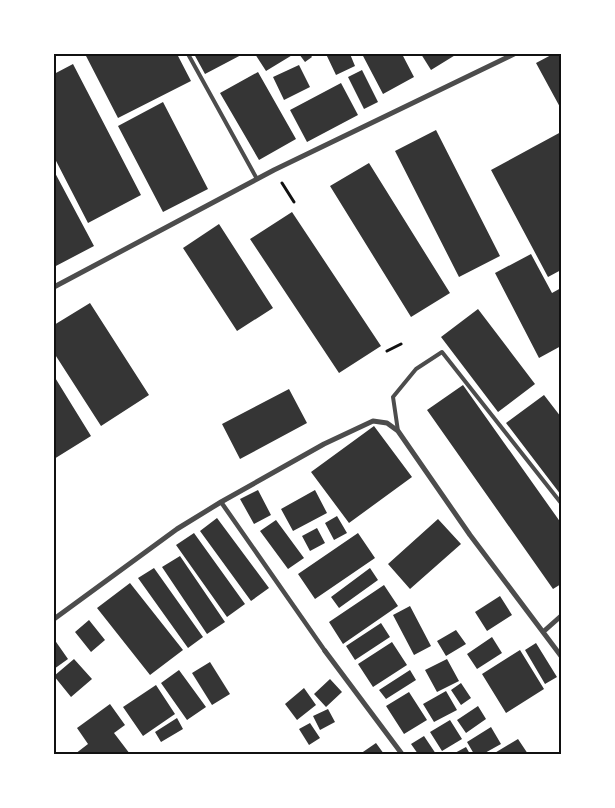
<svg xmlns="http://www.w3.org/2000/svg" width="615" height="808" font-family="Roboto,sans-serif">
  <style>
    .building { fill: #353535 }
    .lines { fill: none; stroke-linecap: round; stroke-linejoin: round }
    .path { stroke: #111; stroke-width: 3 }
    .service { stroke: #4c4c4c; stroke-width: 4 }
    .pedestrian { stroke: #4c4c4c; stroke-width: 4.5 }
    .minor { stroke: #4c4c4c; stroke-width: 5 }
    .neatline { fill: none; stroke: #111; stroke-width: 2 }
  </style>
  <rect width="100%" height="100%" fill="#fff"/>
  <path class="building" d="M85 54H177L191 81 118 118Z
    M194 54H243L205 74Z
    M255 54H294L266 71Z
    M299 54H310L312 57 305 62Z
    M326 54H350L355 66 336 75Z
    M362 54H402L414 77 383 94Z
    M421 54H457L431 70Z
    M553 54H561V109L536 63Z
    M73 64 141 195 88 223 54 157V74Z
    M299 65 310 87 284 100 273 77Z
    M362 70 378 102 364 109 348 77Z
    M258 72 296 139 259 160 220 93Z
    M341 83 358 115 307 142 290 110Z
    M163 102 208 189 163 212 118 126Z
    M436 130 500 256 459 277 395 151Z
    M561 132V270L548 277 491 170Z
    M369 163 450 293 411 317 330 186Z
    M54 171 94 246 54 267Z
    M292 212 381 346 339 373 250 239Z
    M219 224 273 308 237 331 183 248Z
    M531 254 552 293 561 288V346L539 358 495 273Z
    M90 303 149 395 101 426 54 353V325Z
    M478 309 535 384 498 412 441 337Z
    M54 376 91 436 54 459Z
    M463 385 561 523V584L553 589 427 410Z
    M289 389 307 423 240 459 222 424Z
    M544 395 561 417V495L506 423Z
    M374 426 412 477 349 523 311 472Z
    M258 490 271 515 254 524 240 499Z
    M315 490 327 513 293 531 281 509Z
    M337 516 347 533 334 540 325 523Z
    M217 518 269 588 251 601 200 531Z
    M438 519 461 544 410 589 388 564Z
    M276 520 304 558 288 569 260 531Z
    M317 528 325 543 310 551 302 536Z
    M194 533 245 604 227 617 176 545Z
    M358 533 375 558 315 599 298 574Z
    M180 556 225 622 207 634 162 567Z
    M154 568 203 637 188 648 138 578Z
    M370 568 378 580 339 608 331 597Z
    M130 583 183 650 150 675 97 608Z
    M384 585 398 606 343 644 329 622Z
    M500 596 512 615 487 631 475 612Z
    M410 606 431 646 414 655 393 615Z
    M89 620 105 640 91 652 75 632Z
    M381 623 390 637 355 660 346 646Z
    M456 630 466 644 446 656 437 641Z
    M492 637 502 653 477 669 467 654Z
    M54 639 68 659 54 669Z
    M392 642 407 665 373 687 358 664Z
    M536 643 557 677 545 684 525 650Z
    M520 650 544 689 506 713 482 674Z
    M74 659 92 679 71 697 54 676Z
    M447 659 459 681 437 692 425 670Z
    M210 662 230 694 212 705 192 673Z
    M179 670 206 707 187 720 161 683Z
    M410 670 416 680 386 699 379 690Z
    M330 679 342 692 326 707 314 694Z
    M461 683 471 698 461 705 451 690Z
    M156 685 175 714 143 736 123 707Z
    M304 688 316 705 297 720 285 704Z
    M446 691 457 710 434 722 423 704Z
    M409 692 427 720 404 734 386 706Z
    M110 704 125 725 114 733 130 754H75L88 744 77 728Z
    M478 706 486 719 466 733 457 720Z
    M328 709 335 722 320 730 313 716Z
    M177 718 183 729 161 742 155 732Z
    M450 720 462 739 442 751 430 732Z
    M310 723 320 738 309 745 299 729Z
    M491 727 501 744 483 754H474L467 742Z
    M424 736 436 754H418L411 744Z
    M518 739 528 754H493Z
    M376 743 384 754H360Z
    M466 747 470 754H453Z"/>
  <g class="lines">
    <path class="path" d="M282 183 294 202
      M387 351 401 344"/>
    <path class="service" d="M188 54 257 179
      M398 431 393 397 416 369 442 352 561 503"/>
    <path class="pedestrian" d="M221 502 325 651"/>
    <path class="minor" d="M54 287 274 170 514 54
      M54 619 177 529 221 502 324 444 373 421 387 423 398 431 470 535 561 656
      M543 632 561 616
      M325 651 402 754"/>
  </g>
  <rect width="615" height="808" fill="none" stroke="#ffffff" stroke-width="110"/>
  <rect x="55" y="55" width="505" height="698" class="neatline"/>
</svg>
